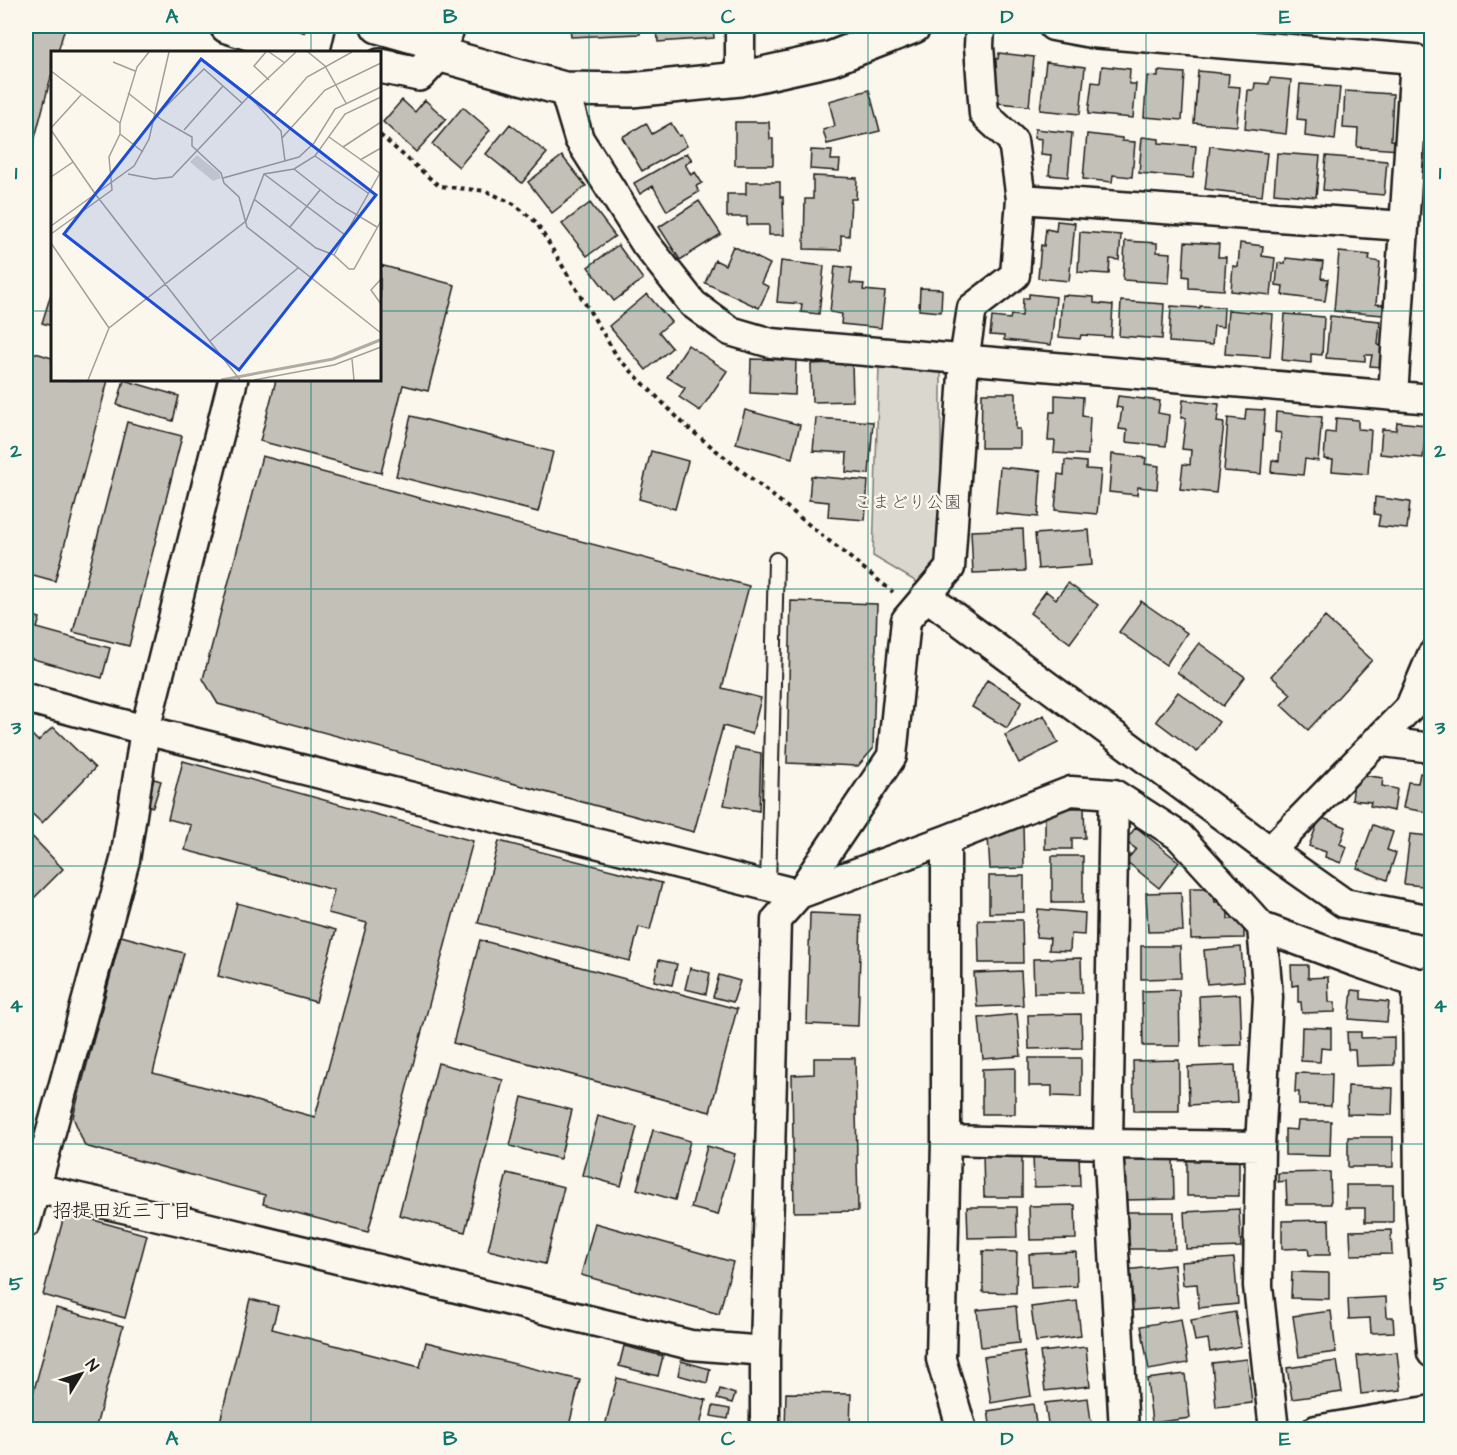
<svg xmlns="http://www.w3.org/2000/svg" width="1457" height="1455" font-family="'Architects Daughter','Klee One',sans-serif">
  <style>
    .green { fill: #dad7ce; stroke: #7b7a75; stroke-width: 1.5 }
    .building { fill: #c3c0b8; stroke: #1c1c1c; stroke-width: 1.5 }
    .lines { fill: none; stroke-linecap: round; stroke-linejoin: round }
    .lane-casing { stroke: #1c1c1c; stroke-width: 18 }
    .street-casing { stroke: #1c1c1c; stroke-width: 33 }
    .secondary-casing { stroke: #1c1c1c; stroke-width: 38 }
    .path { stroke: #1c1c1c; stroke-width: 4; stroke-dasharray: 4.5 4.5; stroke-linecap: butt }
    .lane { stroke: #fbf7ec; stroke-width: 14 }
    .street { stroke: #fbf7ec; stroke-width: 28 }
    .secondary { stroke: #fbf7ec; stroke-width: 33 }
    .grid { fill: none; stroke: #0f766e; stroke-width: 1.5; stroke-opacity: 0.55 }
    .labels { text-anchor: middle; stroke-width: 4.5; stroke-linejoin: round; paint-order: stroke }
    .park-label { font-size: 18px; fill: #555451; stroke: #fbf7ec }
    .neighbourhood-label { font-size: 20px; fill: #1c1c1c; stroke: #fbf7ec }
    .inset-river { fill: none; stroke: #afaca5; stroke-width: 3 }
    .inset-road { fill: none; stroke: #a29f99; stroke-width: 1.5 }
    .view { fill: #1d4ed8; fill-opacity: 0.15; stroke: #1d4ed8; stroke-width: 3 }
    .inset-edge { fill: none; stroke: #1c1c1c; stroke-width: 3 }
    .neatline { fill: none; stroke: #0f766e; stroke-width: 2 }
    .grid-label { font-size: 20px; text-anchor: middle; font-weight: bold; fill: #0f766e }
  </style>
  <rect width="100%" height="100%" fill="#fbf7ec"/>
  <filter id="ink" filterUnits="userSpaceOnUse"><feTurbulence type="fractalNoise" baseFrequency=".0167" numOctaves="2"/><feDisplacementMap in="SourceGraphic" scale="12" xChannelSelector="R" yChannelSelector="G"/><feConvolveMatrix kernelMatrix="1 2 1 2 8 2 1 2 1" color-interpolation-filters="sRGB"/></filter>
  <g filter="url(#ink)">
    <path class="green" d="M879 365 941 369V557L920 584 873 556Z"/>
    <path class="building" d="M26 26H61L65 27 58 52H52V73L26 172Z
      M570 26H640V34L571 37Z
      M657 26H713L714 38 658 42Z
      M999 53 1034 57 1029 106 987 102V58L998 59Z
      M1046 62 1085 67 1080 114 1040 110Z
      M1102 66 1130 69 1129 84H1136L1133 118 1088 114 1092 82 1100 83Z
      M1158 71 1185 73 1182 120 1144 117 1147 76 1158 77Z
      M1198 71 1229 74 1228 86 1240 87 1237 126 1194 123Z
      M1270 78 1291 80 1286 134 1245 129 1248 90H1254L1255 83 1269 84Z
      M1300 84 1340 87 1335 140 1305 136 1306 120 1297 119Z
      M869 90 880 131 827 144 823 130 835 126 829 101Z
      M1345 91 1393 94 1391 140H1401L1400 150 1357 147 1358 129 1343 128Z
      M402 100 415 112 425 100 446 119 416 152 383 122Z
      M463 107 490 130 459 167 432 144Z
      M735 122H769L770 139H773V165H735Z
      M646 123 652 134 671 123 679 136 681 135 687 146 642 171 622 137Z
      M510 124 547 153 522 183 486 154Z
      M1035 129 1072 133 1068 177 1049 175 1051 155 1041 154 1042 139 1034 138Z
      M1087 134 1122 138V141L1135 142 1132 177 1113 175 1112 182 1083 179Z
      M1142 137 1159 139V143L1196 146 1193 178 1139 173Z
      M1210 146 1267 153 1262 196 1205 189Z
      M811 150 832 151 831 160H840L839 171 810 169Z
      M687 153 692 160 685 164 691 175 695 172 702 183 696 186 699 192 667 211 653 186 640 194 634 183Z
      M1277 153 1320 156 1316 197 1274 193Z
      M562 156 586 186 552 213 528 182Z
      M1326 156 1387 161 1384 195 1323 190Z
      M813 176 857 178 856 199H851L849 236 841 235V250L804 249 805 199H813Z
      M746 182H780V197H783L784 235H769V225H747V217H727V194H746Z
      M699 201 721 234 680 260 659 227Z
      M590 203 615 236 587 256 562 224Z
      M1057 221 1075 223 1069 281 1038 278 1041 245 1044 246 1046 229 1056 231Z
      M1080 232 1121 235 1119 260 1110 259 1109 274 1078 272Z
      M1125 241 1157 243V252L1171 253 1169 283 1123 280Z
      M1185 242 1219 244 1218 257H1226L1224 290 1189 288V277L1183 276Z
      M1240 243 1263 246 1262 256 1275 258 1271 295 1231 291 1233 266 1238 267Z
      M618 245 643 279 614 301 588 267Z
      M733 246 770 264 761 283 769 287 759 308 705 283 715 260 725 265Z
      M1339 252 1370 255 1369 260 1380 262 1376 304 1384 305 1383 315 1334 311Z
      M1286 258 1323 262 1321 278 1328 279 1325 301 1282 295 1283 286 1276 285 1278 263 1285 264Z
      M781 261 824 266 819 314 801 312 802 304 777 302Z
      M380 265 455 285 428 391 403 385 381 473 260 441 276 380H380Z
      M835 266 852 268 850 283 864 284 863 290 885 292 881 328 841 324 842 314 830 312Z
      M920 288 942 289 941 312 919 310Z
      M52 291V326L42 323Z
      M647 294 671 322 659 332 672 348 646 370 609 326Z
      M1029 294 1056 297 1051 345 1004 340V336L990 335 992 317 1010 319 1011 315 1022 316 1023 298H1029Z
      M1062 295 1094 297V303L1113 305 1111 337 1081 335 1080 339 1059 337Z
      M1121 301 1164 304 1162 339 1119 336Z
      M1171 306 1200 308V306L1224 307 1223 327 1214 326 1212 345 1169 342Z
      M1228 310 1273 314 1270 357 1225 354Z
      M1285 314 1324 317 1322 355 1311 354V363L1282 360Z
      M1330 316 1380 321 1378 345 1384 346 1382 367 1370 366 1372 355H1365V361L1326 358Z
      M1428 332 1432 333V364H1429L1430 351H1426Z
      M688 345 727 371 700 411 679 397 685 388 667 377Z
      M26 350 52 358V380H108L55 581 26 573Z
      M751 359 796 360 795 395 750 393Z
      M852 362 853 401 812 402 811 364Z
      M124 380 179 396 173 421 117 405Z
      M982 393H1016V429H1020V448H981Z
      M1055 395 1083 397 1082 416 1090 417 1088 455 1054 453 1055 441H1048L1050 412H1055Z
      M1118 396 1160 401 1158 413 1169 415 1166 446 1126 442 1127 430 1119 429 1122 408 1116 407Z
      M1183 400 1219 404 1217 422 1224 423 1216 493 1180 489 1183 464 1190 465 1191 450 1182 449 1186 418H1181Z
      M1246 409 1265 410 1261 474 1224 471 1228 418 1245 420Z
      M745 410 800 425 792 458 736 443Z
      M1276 412 1322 417 1318 461 1305 459 1303 475 1271 472 1272 460 1279 461 1281 433 1275 432Z
      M411 416 553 452 538 512 396 476Z
      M816 418 873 422 869 474 846 472 847 453 813 451Z
      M1336 418 1358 420V429L1371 430 1368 474 1332 471 1333 460 1324 459 1326 432 1335 433Z
      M127 422 182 436 129 646 73 632Z
      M1397 422 1426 425 1423 458 1380 454 1382 429 1396 430Z
      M651 451 688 461 675 509 639 499Z
      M1112 454 1146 458 1145 464 1159 466 1157 489 1138 487 1137 495 1109 492Z
      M262 456 749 586 722 688 761 698 752 734 723 726 694 832 218 704 203 679Z
      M1065 460 1086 462V469L1101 470 1097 514 1055 510 1058 474 1064 475Z
      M1000 467 1041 471 1038 517 996 513Z
      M811 476 868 481 865 520 828 517 829 502 809 500Z
      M1375 497 1410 502 1407 529 1378 526 1380 515 1374 514Z
      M1023 529 1025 571 973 573 971 531Z
      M1089 530 1092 565 1038 569 1035 534Z
      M1068 583 1098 605 1070 643 1030 613 1046 591 1056 599Z
      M791 601 877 604 873 749 858 766 787 763Z
      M1141 601 1187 633 1166 665 1119 632Z
      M26 614 40 618 37 628 110 648 102 678 26 657Z
      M1325 617 1372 660 1308 730 1281 705 1291 694 1271 676Z
      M1199 643 1245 677 1223 706 1177 672Z
      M987 680 1022 701 1007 728 972 707Z
      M1178 692 1219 722 1197 752 1156 721Z
      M1044 715 1058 743 1019 763 1005 735Z
      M53 727 95 768 42 823 26 808V729L38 741Z
      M735 748 761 753 759 811 724 805Z
      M183 761 473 841 368 1232 263 1204 265 1195 85 1146 73 1117 121 936 184 953 153 1073 315 1117 367 923 328 913 334 890 185 850 191 825 168 819Z
      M1420 773 1432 776V813L1403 808 1408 782 1418 783Z
      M1355 774 1383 778 1382 786 1397 789 1394 811 1370 806 1371 802 1352 800Z
      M154 779 161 781 153 807 146 805Z
      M1045 808H1084L1085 838H1072V849H1045Z
      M1320 817 1346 827 1340 844 1347 847 1341 863 1325 857 1326 852 1309 846Z
      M1023 825 1024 868 990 869 988 836H998V826Z
      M1373 825 1393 832 1387 850 1396 853 1387 880 1357 868Z
      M1136 827 1179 862 1159 888 1126 861 1136 849 1125 841Z
      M26 830 63 869 26 906Z
      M1410 834 1429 836 1428 840H1432V874L1424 873 1422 886 1404 884Z
      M499 841 662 883 650 930 639 927 630 961 478 923Z
      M1052 856H1083V903H1052Z
      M989 876H1024V912L989 913Z
      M1190 888H1212L1215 902H1228V919H1244V938L1191 939Z
      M1181 892 1183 931 1148 932 1146 893Z
      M237 903 336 930 316 1002 218 976Z
      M1038 909 1085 913 1084 935 1071 934 1070 951 1049 950 1050 938 1036 937Z
      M810 913 861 915 858 1026 807 1024Z
      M978 920H1022L1023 963H979Z
      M480 940 737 1009 710 1112 453 1043Z
      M1141 946H1180L1181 978 1141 979Z
      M1241 947 1244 981 1207 984 1204 950Z
      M1081 958 1082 993H1034L1033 959Z
      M659 960 677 964 672 985 654 981Z
      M1291 965H1308V978L1328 977 1329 1002H1335V1012L1302 1013 1301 1002H1298V985L1292 986Z
      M690 968 710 973 706 994 685 989Z
      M1021 971 1023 1005 977 1007 974 973Z
      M719 975 740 981 733 1002 713 997Z
      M1179 990 1180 1046H1143L1142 991Z
      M1352 990 1361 991V999L1389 1002 1387 1022 1349 1019Z
      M1240 994 1242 1045 1201 1046 1199 996Z
      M1017 1014 1021 1056 983 1059 979 1018Z
      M1081 1014 1082 1048 1029 1049 1028 1015Z
      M1302 1027 1331 1028V1049L1321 1048 1320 1062 1301 1061Z
      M1347 1032H1361V1038L1394 1037V1065L1356 1066 1355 1050H1348Z
      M814 1058H855L858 1211 794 1212 792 1075 814 1074Z
      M1029 1058H1081V1097L1052 1096V1086H1029Z
      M1179 1060V1111H1134L1133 1061Z
      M438 1063 503 1080 465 1232 399 1215Z
      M1235 1065 1237 1102 1189 1105 1188 1067Z
      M1015 1068V1114H982V1069Z
      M1296 1073 1332 1074 1331 1106 1299 1105V1092H1295Z
      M1348 1086 1393 1088 1392 1115 1347 1114Z
      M522 1097 572 1110 560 1159 510 1146Z
      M598 1116 637 1127 621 1186 582 1175Z
      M1298 1121H1331L1330 1156 1285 1155V1129L1297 1130Z
      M653 1130 690 1141 675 1200 637 1189Z
      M1348 1137H1393V1167H1348Z
      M707 1146 735 1154 718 1215 691 1208Z
      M983 1152H1022V1197H984Z
      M1079 1152 1080 1186 1034 1187 1033 1153Z
      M1173 1157 1174 1199 1125 1200 1123 1158Z
      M1187 1159H1239V1196H1187Z
      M1330 1172 1331 1204H1287L1286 1181 1278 1182V1173Z
      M507 1173 564 1187 545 1264 488 1250Z
      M1346 1185H1393V1222H1365V1208H1346Z
      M1075 1205 1076 1239 1030 1240 1029 1206Z
      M967 1207H1016L1017 1237 968 1238Z
      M1239 1209 1241 1247 1186 1249 1184 1212Z
      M65 1212 147 1235 125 1318 43 1295Z
      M1124 1212H1174L1175 1249H1124Z
      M1329 1220 1330 1255H1309L1308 1248 1282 1249V1221Z
      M595 1223 733 1262 719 1314 581 1275Z
      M1391 1230 1392 1254 1351 1255 1350 1231Z
      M983 1251 1017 1252 1016 1293 983 1292Z
      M1076 1252 1077 1286 1031 1288 1029 1254Z
      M1234 1258 1238 1304 1199 1308 1197 1284 1183 1285 1181 1262Z
      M1174 1265 1178 1307 1128 1311 1124 1270Z
      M1292 1272 1329 1273V1299L1291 1298Z
      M1386 1297 1387 1317H1393L1394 1332 1371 1333 1370 1318 1349 1319 1348 1299Z
      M250 1299 278 1306 272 1329 420 1367 426 1342 580 1380 568 1430H218Z
      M1077 1301 1081 1336 1036 1342 1031 1307Z
      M1016 1306 1019 1343 981 1347 977 1310Z
      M56 1308 123 1326 95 1430H42L26 1425V1420Z
      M1331 1311 1336 1352 1299 1357 1293 1316Z
      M1235 1312 1241 1346 1210 1352 1208 1339 1195 1341 1191 1320Z
      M1181 1319 1188 1363 1149 1370 1141 1326Z
      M624 1346 663 1356 658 1376 619 1366Z
      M1086 1347 1090 1386 1045 1391 1040 1352Z
      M1024 1351 1031 1396 991 1403 984 1357Z
      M1397 1352 1401 1390 1361 1394 1357 1356Z
      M1247 1359 1252 1403 1216 1407 1212 1363Z
      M681 1361 710 1369 707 1383 678 1375Z
      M1337 1361 1342 1392 1292 1399 1287 1368Z
      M1185 1374 1190 1418 1152 1423 1147 1379Z
      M617 1378 706 1400 699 1430H604Z
      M720 1389 735 1394 732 1403 717 1399Z
      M786 1393 851 1394 850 1430H785Z
      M1088 1398 1092 1430H1049L1045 1403Z
      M1033 1404 1037 1430H991L988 1411Z
      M713 1406 730 1409 728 1419 711 1416Z"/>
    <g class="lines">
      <g class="lane-casing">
        <path id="lane" d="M768 887 776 560"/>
      </g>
      <g class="street-casing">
        <path id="street" d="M1053 26 1091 33 1415 59 1393 396
          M315 52 321 26
          M438 54 451 26
          M740 79V26
          M564 89 579 139 645 243 693 304 730 331 771 343 1432 399
          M1021 199 1404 226
          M926 596 1270 851 1344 903 1432 920
          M26 698 145 730 799 894 946 840 1071 791 1114 794 1179 836 1262 927 1353 961 1417 983H1432
          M1376 741 1432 748
          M1114 794 1108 1144 1124 1430
          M946 840V1140L941 1359 962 1430
          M1270 851 1410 707 1432 655
          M1262 927 1268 997 1260 1146 1258 1286 1274 1430
          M1417 983 1419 1191 1432 1353
          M946 1140 1108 1144 1260 1146
          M35 1188 185 1222 691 1345 765 1351
          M26 1223 125 860 145 730 233 380
          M765 1430V1351L776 920 799 894 892 756 906 620 950 568 964 360 972 308 1015 275 1021 199 1013 141 984 114 979 46 980 26
          M1316 1430 1432 1410"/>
      </g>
      <g class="secondary-casing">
        <path id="secondary" d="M227 26 309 52
          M378 26 424 39 438 54 564 89 631 90 740 79 830 59 914 26
          M380 66 419 74 438 54"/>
      </g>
      <path class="path" d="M380 135 439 186 486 191 514 204 536 222 618 358 687 427 893 592"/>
      <use href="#lane" class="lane"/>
      <use href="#street" class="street"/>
      <use href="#secondary" class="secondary"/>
    </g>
  </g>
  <path class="grid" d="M311 26V52M589 26V1430M868 26V1430M1146 26V1430M26 311H52M380 311H1432M311 380V1430M26 589H1432M26 866H1432M26 1144H1432"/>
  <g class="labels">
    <g class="park-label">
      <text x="908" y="508">こまどり公園</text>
    </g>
    <g class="neighbourhood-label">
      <text x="122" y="1217">招提田近三丁目</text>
    </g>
  </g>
  <g transform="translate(51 51)">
    <rect width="330" height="330" fill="#fbf7ec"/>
    <path d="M146 104 168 122 170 127 162 130 139 111Z" fill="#dad7ce"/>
    <path class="inset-river" d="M170 329 282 308 329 289"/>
    <path class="inset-road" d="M215 1 203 15 218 29M218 1 234 12M257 1 274 15 295 52M62 11 84 20M0 20 69 72M77 42 111 69 141 86V95L170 122 173 132 188 146 196 176 330 282M105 65 153 18 191 52M222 66 256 26 301 1M0 77 30 44M0 79 45 144 189 329M133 79 172 35M278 86 330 123M231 87 274 39 330 12M292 96 330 71M92 101 69 83V72L86 16 98 1M264 105 317 142M309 109 330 97M234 110 230 80 198 45 245 1M243 118 286 152 326 176M77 123 103 128 121 126 198 45M213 123 294 184 283 204 298 218H303L330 170M0 126 22 111M172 127 248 106 263 92 284 58 330 36M203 148 265 197 283 204M0 175 83 115 98 88 118 1M239 176 269 139M0 183 61 139 58 106 69 83M294 184 329 122M0 192 58 277M330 228 320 239 330 253M159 290 247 217M301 308 303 329M37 329 58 277 195 170 213 123 243 118 264 105 294 63 330 46M203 329 283 314 330 296"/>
    <path class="view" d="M150 8 325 144 188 319 13 183Z"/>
    <rect width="330" height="330" class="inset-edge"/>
  </g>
  <rect width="1457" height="1455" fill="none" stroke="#fbf7ec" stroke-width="66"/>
  <g transform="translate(81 1374) rotate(52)" stroke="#fbf7ec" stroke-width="4.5" paint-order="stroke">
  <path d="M0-4.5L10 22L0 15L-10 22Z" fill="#1c1c1c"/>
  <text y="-9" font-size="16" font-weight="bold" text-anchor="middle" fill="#1c1c1c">N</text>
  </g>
  <rect x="33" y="33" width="1391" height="1389" class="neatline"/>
  <g class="grid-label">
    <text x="172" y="23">A</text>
    <text x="450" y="23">B</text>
    <text x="728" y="23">C</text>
    <text x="1007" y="23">D</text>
    <text x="1285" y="23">E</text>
    <text x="16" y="179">1</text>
    <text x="1440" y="179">1</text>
    <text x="16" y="457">2</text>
    <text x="1440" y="457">2</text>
    <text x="16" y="734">3</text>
    <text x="1440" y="734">3</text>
    <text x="16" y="1012">4</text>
    <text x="1440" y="1012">4</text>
    <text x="16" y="1290">5</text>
    <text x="1440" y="1290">5</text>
    <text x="172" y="1445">A</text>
    <text x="450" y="1445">B</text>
    <text x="728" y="1445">C</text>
    <text x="1007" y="1445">D</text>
    <text x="1285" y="1445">E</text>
  </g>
</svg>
